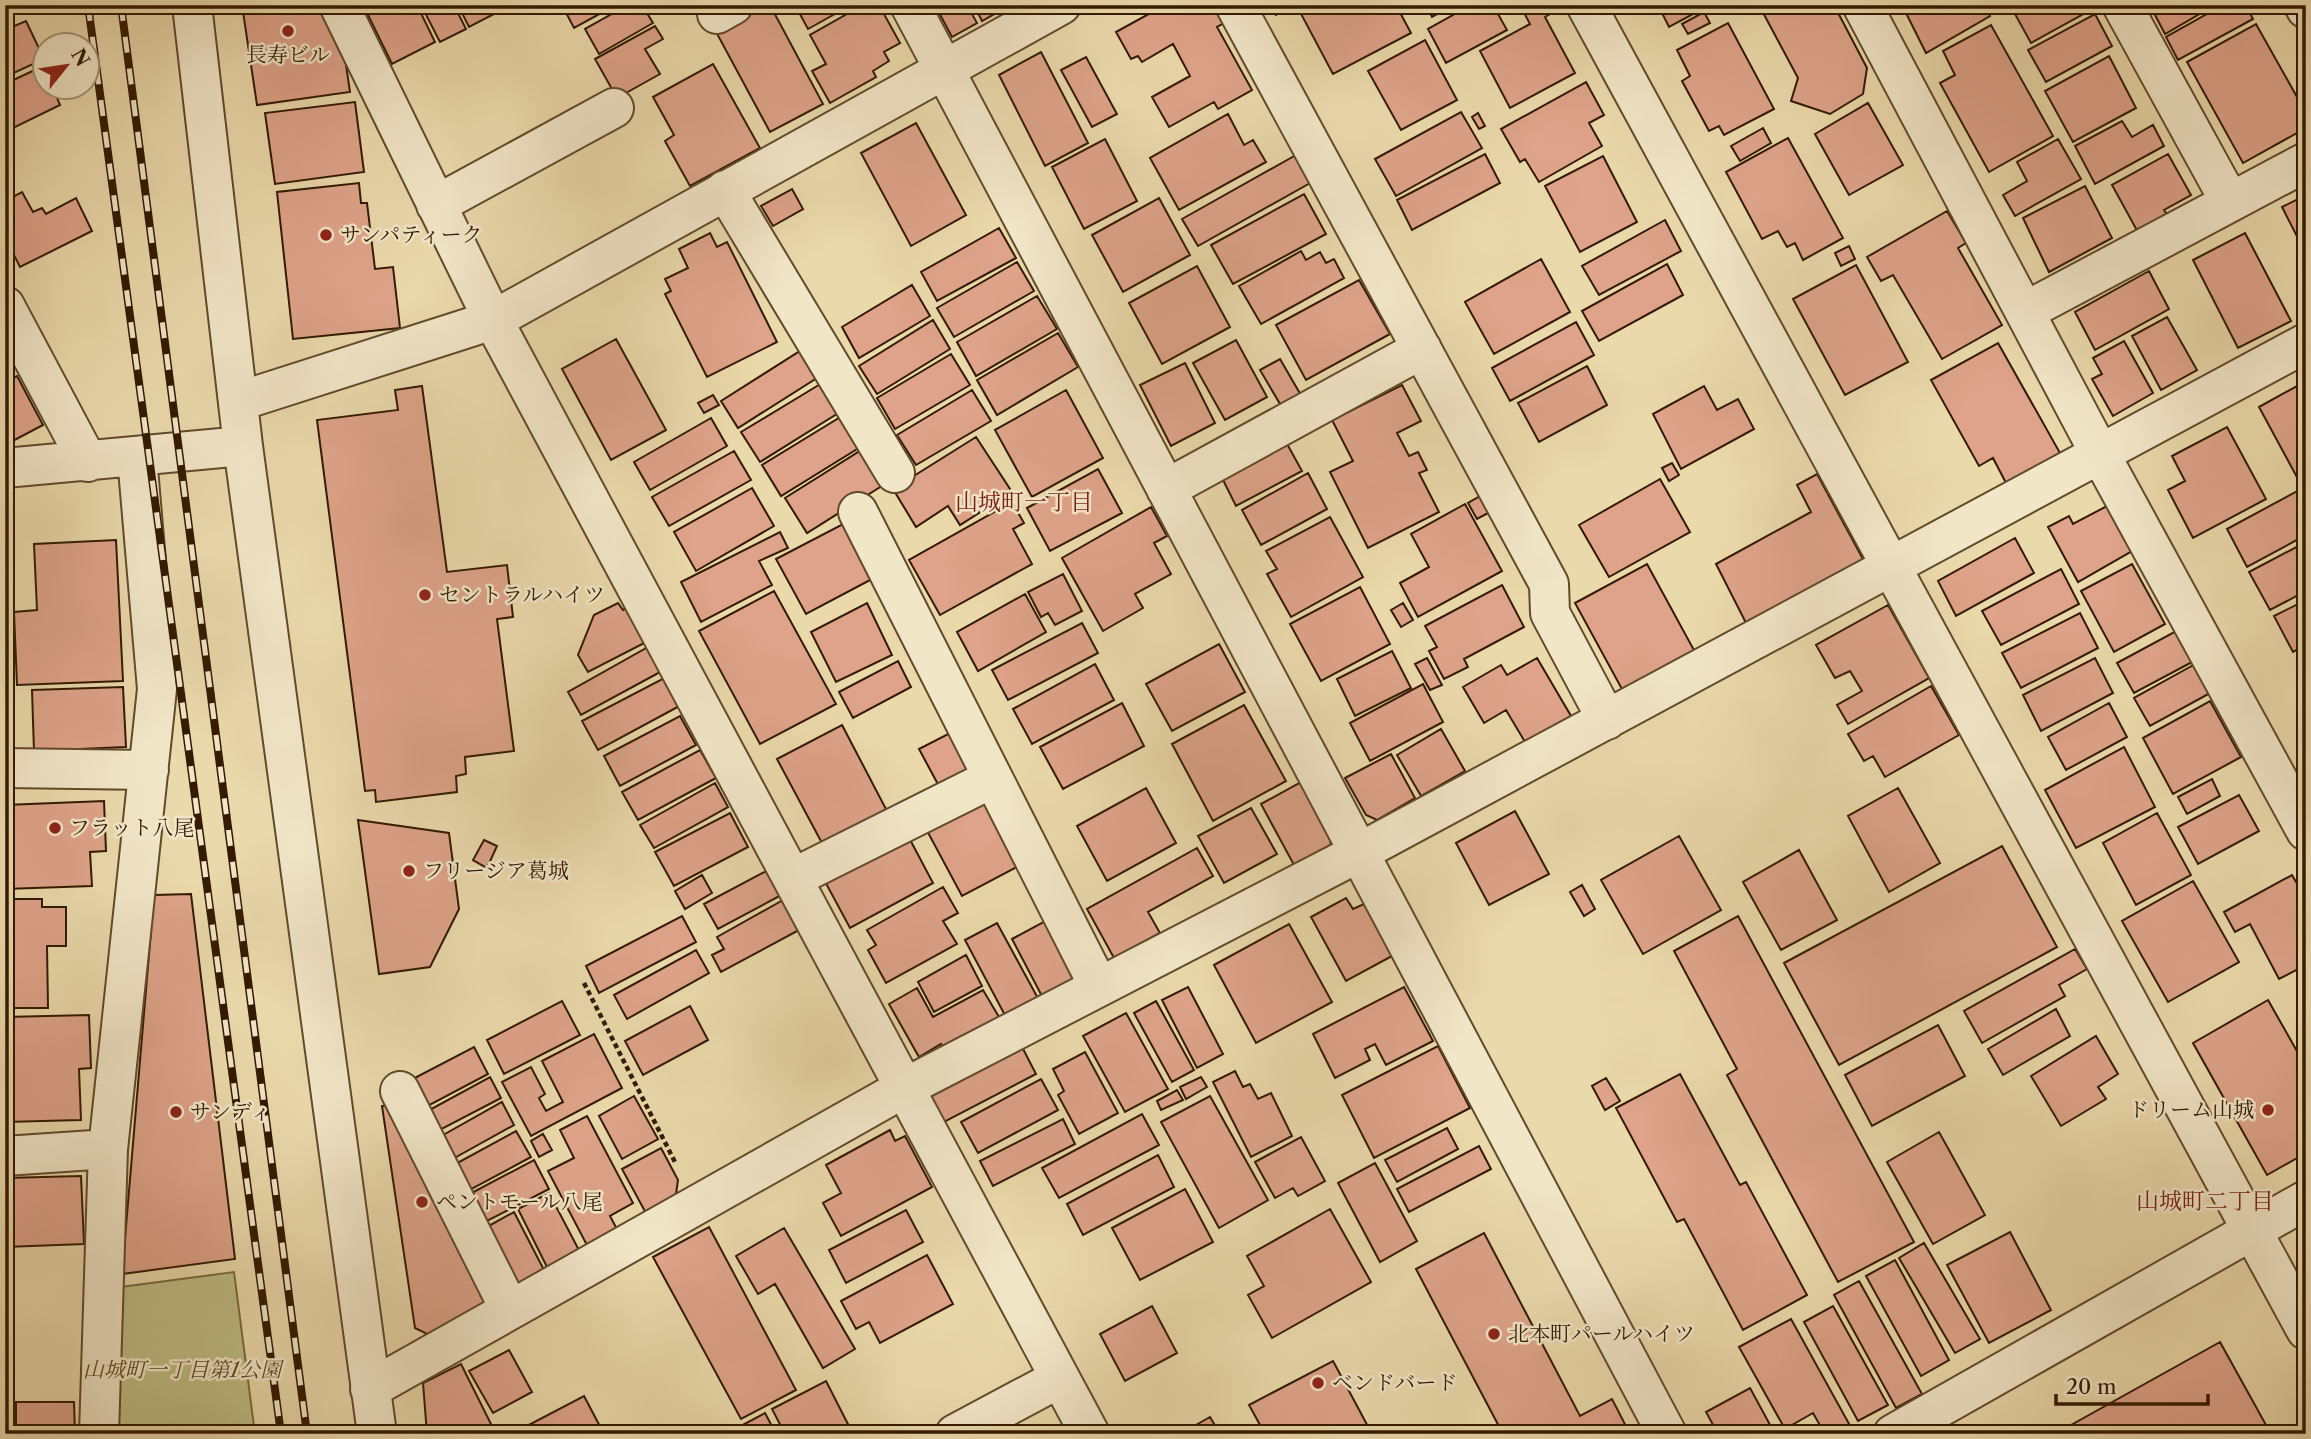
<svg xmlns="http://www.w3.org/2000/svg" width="2311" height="1439" font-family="'Libre Caslon Text','Noto Serif JP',serif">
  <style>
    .green { fill: #bebd84; stroke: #786c42; stroke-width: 2 }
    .building { fill: #dea38a; stroke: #331a00; stroke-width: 2 }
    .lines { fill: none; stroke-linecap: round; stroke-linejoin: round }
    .minor-casing { stroke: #614a2b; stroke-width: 42 }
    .path { stroke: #331a00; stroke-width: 4.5; stroke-dasharray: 5 3.5; stroke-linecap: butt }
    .minor { stroke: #f1e6c8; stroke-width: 38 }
    .rail-casing { stroke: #331a00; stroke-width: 8 }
    .rail { stroke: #f1e6c8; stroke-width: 5; stroke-dasharray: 16; stroke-linecap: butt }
    .poi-dot { fill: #8f2418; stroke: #f1e6c8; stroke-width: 2.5 }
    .labels { text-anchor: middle; stroke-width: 5; stroke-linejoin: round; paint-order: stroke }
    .poi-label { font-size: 21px; fill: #331a00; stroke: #f1e6c8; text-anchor: start }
    .park-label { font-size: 21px; font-style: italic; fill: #5d4b28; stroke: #f1e6c8 }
    .neighbourhood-label { font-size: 23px; fill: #7a1f14; stroke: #f1e6c8 }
  </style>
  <rect width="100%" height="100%" fill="#ead9ab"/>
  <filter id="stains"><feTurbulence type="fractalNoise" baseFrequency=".00286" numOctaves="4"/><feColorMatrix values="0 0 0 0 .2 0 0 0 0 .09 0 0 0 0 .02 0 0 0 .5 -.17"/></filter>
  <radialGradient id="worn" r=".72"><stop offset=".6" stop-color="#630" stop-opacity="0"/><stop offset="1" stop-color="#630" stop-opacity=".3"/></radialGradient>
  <path class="green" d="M234 1272 255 1434H116L121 1287Z"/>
  <path class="building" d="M242 5H317L345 58 350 92 257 105Z
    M372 5H417L435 42 392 64 368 15 375 12Z
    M421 5H454L466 29 440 42Z
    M458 5H493L496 13 469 27Z
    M562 5H616L574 28Z
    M628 5H642L653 23 599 54 585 29Z
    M761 5H770L823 104 770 132 715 30Z
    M795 5H851L808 29Z
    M863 5H879L900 43 884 52 889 61 873 71 876 77 830 103 812 71 826 64 810 35Z
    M935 5H967L977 23 952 37Z
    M974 5H1010L982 21Z
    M1165 5H1217L1226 22 1217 27 1252 90 1218 109 1214 102 1169 127 1152 97 1190 76 1173 44 1142 62 1138 56 1131 59 1116 32Z
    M1271 5H1295L1276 15Z
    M1313 5H1396L1411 33 1333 74 1300 12Z
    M1426 5H1454L1432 17Z
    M1471 5H1493L1507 30 1446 63 1428 29Z
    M1520 5H1561L1562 7 1545 17 1575 73 1510 108 1480 51 1530 24Z
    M1658 5H1710L1669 27Z
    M1763 5H1834L1867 68 1863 94 1830 114 1791 101 1798 78 1760 7Z
    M1902 5H1985L1990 16 1926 53Z
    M2010 5H2095L2096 7 2031 43Z
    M2163 5H2215L2165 34 2153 11Z
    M2223 5H2246L2253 19 2178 60 2166 37Z
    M1704 12 1710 23 1688 34 1682 24Z
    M2095 14 2112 46 2046 82 2028 50Z
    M26 21 44 59 5 77V30Z
    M1728 23 1774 109 1724 135 1719 126 1709 131 1682 81 1690 76 1677 50Z
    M2256 24 2306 113V128L2243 163 2187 62Z
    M1991 25 2053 136 1989 172 1940 83 1955 75 1943 51Z
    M655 26 663 39 645 49 660 74 617 98 595 59Z
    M1425 40 1457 100 1401 130 1368 71Z
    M1041 52 1088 143 1045 166 999 75Z
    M2109 56 2136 108 2073 142 2045 91Z
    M1086 57 1117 114 1092 127 1061 70Z
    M713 64 760 148 690 186 665 141 674 135 653 97Z
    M43 66 46 88H53L60 105 5 132V84Z
    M1586 82 1604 115 1589 123 1602 146 1539 182 1525 159 1520 162 1501 129Z
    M355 102 364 172 275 184 265 113Z
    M1868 103 1903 165 1849 195 1815 134Z
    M1461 112 1482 148 1396 196 1375 159Z
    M1478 113 1485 126 1479 129 1472 117Z
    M1228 114 1244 145 1253 140 1266 162 1179 210 1150 158Z
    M2122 121 2132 137 2153 125 2164 146 2095 184 2075 146Z
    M916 123 966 215 911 246 861 153Z
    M1763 128 1771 143 1740 161 1731 146Z
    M1788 138 1843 238 1803 260 1795 243 1787 247 1778 231 1762 239 1726 172Z
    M1105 139 1137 201 1084 229 1052 167Z
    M2058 139 2081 179 2015 216 2003 195 2027 181 2017 162Z
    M1485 154 1500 183 1412 230 1397 200Z
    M2168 154 2191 195 2164 210 2170 219 2140 236 2112 185Z
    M1296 155 1312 182 1198 246 1182 219Z
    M1603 156 1637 222 1580 252 1545 186Z
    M359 183 361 203H367L375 269 393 267 400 328 293 339 277 192Z
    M2085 186 2112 238 2049 272 2023 218Z
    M792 189 803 209 773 226 761 206Z
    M22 192 33 212 42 208 46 214 76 198 92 231 20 267 5 237V201Z
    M1304 194 1326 234 1233 284 1211 245Z
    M2306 195V254L2282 207Z
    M1159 198 1190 255 1123 292 1092 235Z
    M1947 211 1966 243 1958 248 2002 325 1942 359 1893 275 1881 281 1867 257Z
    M1665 220 1681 251 1599 295 1582 266Z
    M999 228 1016 258 937 301 921 272Z
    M710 233 717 247 727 242 777 342 707 377 665 294 671 291 665 279 688 268 679 249Z
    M2245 233 2291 321 2238 348 2193 260Z
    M1849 246 1855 259 1841 266 1835 253Z
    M1301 251 1306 260 1320 252 1326 263 1334 259 1344 278 1261 324 1239 286Z
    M1541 259 1570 312 1494 354 1465 302Z
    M1017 262 1034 291 954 337 937 308Z
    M1667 264 1683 295 1599 341 1582 311Z
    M1856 265 1908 362 1845 395 1793 299Z
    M1197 266 1230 327 1162 364 1129 303Z
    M2149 271 2169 309 2095 350 2075 312Z
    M1359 280 1390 334 1306 380 1276 325Z
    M912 285 930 316 859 358 842 327Z
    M1037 296 1057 329 976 376 957 342Z
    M2167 317 2197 370 2161 390 2132 336Z
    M933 320 950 349 877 394 859 366Z
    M1576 322 1594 355 1510 401 1492 368Z
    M1058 333 1078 367 997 415 977 380Z
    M616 339 666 430 611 460 562 369Z
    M1236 340 1267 397 1225 420 1193 363Z
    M2124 341 2153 393 2113 416 2092 379 2102 374 2093 358Z
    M1998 343 2060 453 2006 483 1993 458 1979 466 1931 380Z
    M800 351 817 378 738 428 721 401Z
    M951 354 970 385 895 429 877 398Z
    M1280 359 1302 397 1283 409 1260 370Z
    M1185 363 1215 423 1171 446 1140 385Z
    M1587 366 1607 405 1539 442 1518 403Z
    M17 376 43 425 5 445V382Z
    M2306 381V478L2299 481 2259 407Z
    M822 383 840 412 760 462 741 432Z
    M1402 385 1421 421 1397 433 1409 456 1418 452 1427 470 1419 473 1439 512 1368 548 1330 472 1353 461 1332 420Z
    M422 386 447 572 507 565 513 617 497 619 514 751 465 757 466 774 456 776 457 792 376 802 375 790 365 791 317 420 398 410 395 390Z
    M1704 386 1717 410 1738 399 1754 429 1681 469 1653 414Z
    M972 390 991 421 916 465 897 435Z
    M1066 390 1103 458 1032 497 995 430Z
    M713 395 719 405 704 413 698 403Z
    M842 416 862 446 781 496 762 465Z
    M711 418 727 446 650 490 634 462Z
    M2227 427 2266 499 2193 538 2168 490 2185 481 2172 456Z
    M976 437 1012 492 960 525 948 506 916 527 893 489Z
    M1286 442 1302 471 1236 506 1221 476Z
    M863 449 885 484 807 533 785 498Z
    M734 451 751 480 669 526 652 497Z
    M1672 463 1679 475 1669 481 1662 468Z
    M1098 469 1122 513 1050 551 1027 508Z
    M1308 473 1327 509 1261 545 1242 510Z
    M1817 474 1864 561 1747 625 1716 564 1811 512 1797 485Z
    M1660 479 1690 532 1609 577 1579 525Z
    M752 488 774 526 696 571 674 532Z
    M2303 488 2306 535 2247 567 2227 529Z
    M1482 495 1492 511 1477 519 1468 503Z
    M1012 502 1024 523 1013 529 1032 564 940 615 909 560Z
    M1465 504 1502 571 1418 617 1400 583 1429 567 1411 534Z
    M2107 506 2132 551 2078 582 2048 527 2069 516 2073 524Z
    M1151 507 1167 536 1154 543 1171 574 1135 594 1143 608 1103 631 1062 558Z
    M1330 517 1363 577 1291 617 1267 574 1277 569 1266 551Z
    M843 524 872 579 806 614 776 559Z
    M780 532 788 548 759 561 772 585 701 622 681 582Z
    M2015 538 2034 573 1956 616 1938 581Z
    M116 540 123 681 17 685 14 612 37 610 34 544Z
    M2306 542V591L2270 610 2249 572Z
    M1647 564 1695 652 1623 691 1575 603Z
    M2132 564 2165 624 2114 652 2081 591Z
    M2061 569 2079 604 2001 645 1982 611Z
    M1063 574 1082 611 1055 625 1048 613 1041 617 1028 592Z
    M1502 585 1524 627 1464 659 1468 667 1444 679 1429 651 1437 647 1425 626Z
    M1360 587 1390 644 1321 681 1290 624Z
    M774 591 836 704 760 744 699 631Z
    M1025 594 1046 632 978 671 957 632Z
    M2306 600V645L2293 652 2274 616Z
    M618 603 623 610 634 605 652 639 588 672 578 655 594 615Z
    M867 603 892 655 836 682 811 632Z
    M1403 603 1413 620 1401 627 1391 610Z
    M1888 605 1929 678 1848 724 1837 705 1862 691 1850 671 1835 678 1816 645Z
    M2080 613 2098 648 2021 688 2002 653Z
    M1082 623 1098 653 1008 700 992 670Z
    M2178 630 2194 661 2134 693 2117 663Z
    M1219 644 1245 692 1172 731 1146 684Z
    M648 647 662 671 581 715 568 692Z
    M1392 651 1411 688 1355 716 1337 679Z
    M2306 654V674L2297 659Z
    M1427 658 1442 685 1430 690 1415 664Z
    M1537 658 1571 716 1525 742 1506 710 1484 723 1463 687 1501 665 1507 675Z
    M2095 658 2113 693 2041 731 2023 695Z
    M898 661 911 687 853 718 839 692Z
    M2197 663 2212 692 2150 726 2134 698Z
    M1095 664 1114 700 1032 744 1013 709Z
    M670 675 685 703 598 750 582 721Z
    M1423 684 1443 722 1370 761 1350 723Z
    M1931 686 1959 735 1885 777 1873 756 1864 761 1848 734Z
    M123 687 126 747 34 751 32 690Z
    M2210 701 2241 757 2173 794 2143 738Z
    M1122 703 1144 746 1063 789 1040 747Z
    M2109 703 2127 737 2066 770 2048 737Z
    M1244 705 1286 781 1213 821 1172 744Z
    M680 716 696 745 620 786 604 756Z
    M842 725 887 811 823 845 777 759Z
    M1441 729 1465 771 1421 796 1397 755Z
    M952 732 974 773 941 790 919 749Z
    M2124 747 2155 807 2076 848 2045 790Z
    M700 750 716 778 638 820 622 792Z
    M1391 754 1415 798 1377 820 1366 815 1345 778Z
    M2212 779 2220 796 2187 814 2178 797Z
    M1301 782 1328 831 1331 845 1294 865 1261 804Z
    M715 783 728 807 654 848 640 825Z
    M1146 788 1176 843 1107 881 1077 826Z
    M1898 788 1940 863 1889 892 1848 816Z
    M2239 795 2259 831 2198 864 2178 827Z
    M981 797 1017 867 962 896 925 827Z
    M104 801 106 851 90 852 92 886 5 889V805Z
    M1251 808 1277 854 1224 883 1198 836Z
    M1515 811 1549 874 1489 905 1456 843Z
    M730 813 748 847 674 886 655 852Z
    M2157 813 2191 875 2136 905 2103 843Z
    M358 820 449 833 459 909 430 967 379 974Z
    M906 832 933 883 850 928 822 876Z
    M1679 836 1721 910 1643 954 1601 880Z
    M484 840 497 846 487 868 473 860Z
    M2002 846 2057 947 1839 1065 1784 963Z
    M1197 848 1213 876 1148 912 1160 933 1114 958 1087 909Z
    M1799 850 1837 920 1781 950 1743 882Z
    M772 868 785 893 718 929 704 904Z
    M702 875 712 893 685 909 675 891Z
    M2292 875 2306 899V965L2279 979 2250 924 2235 932 2224 912Z
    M2193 881 2239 962 2168 1002 2122 921Z
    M1582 885 1595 909 1584 916 1570 892Z
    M943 887 958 913 943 921 957 944 886 983 868 950 876 945 867 930Z
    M191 894 235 1259 122 1274 154 895Z
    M1346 898 1353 909 1364 904 1392 956 1346 981 1311 917Z
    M5 899H42V907H66V946H47L48 1008H5Z
    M783 900 799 930 721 972 712 955 724 949 717 937Z
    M682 916 696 942 599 993 586 966Z
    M1738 916 1914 1242 1838 1282 1727 1075 1737 1069 1674 951Z
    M1049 919 1081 981 1044 1000 1012 939Z
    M997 923 1040 1002 1007 1019 965 940Z
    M1289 924 1332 1002 1256 1043 1214 965Z
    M2075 949 2087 969 2059 985 2065 996 1982 1043 1964 1011Z
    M696 950 709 973 627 1019 614 995Z
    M966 955 982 986 934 1012 918 982Z
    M1188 987 1223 1054 1197 1068 1162 1000Z
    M1404 987 1433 1041 1386 1065 1375 1044 1365 1049 1370 1060 1335 1078 1313 1034Z
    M917 988 933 1017 983 990 1002 1022 946 1053 941 1044 919 1057 889 1004Z
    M2268 1000 2306 1067V1153L2267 1175 2193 1043Z
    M562 1001 580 1035 504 1074 487 1040Z
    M1156 1001 1194 1070 1172 1082 1134 1013Z
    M690 1006 708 1040 643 1075 625 1041Z
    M2056 1009 2070 1036 2003 1075 1988 1049Z
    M1126 1013 1168 1089 1125 1112 1083 1036Z
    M89 1015 91 1068 79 1069 81 1120 5 1122V1017Z
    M1938 1025 1965 1076 1872 1126 1845 1075Z
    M594 1034 622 1088 531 1136 502 1082 531 1067 545 1094 539 1098 546 1111 563 1102 542 1061Z
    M2096 1036 2118 1074 2098 1087 2106 1099 2061 1126 2031 1076Z
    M1020 1043 1036 1074 944 1122 928 1091Z
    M1438 1046 1470 1108 1374 1158 1342 1095Z
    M474 1047 488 1074 422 1109 407 1082Z
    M1085 1052 1118 1113 1079 1134 1058 1095 1064 1091 1053 1069Z
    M1235 1071 1243 1087 1250 1084 1258 1099 1271 1093 1292 1136 1251 1157 1213 1082Z
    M1680 1074 1740 1185 1746 1182 1807 1295 1743 1330 1684 1219 1677 1222 1616 1108Z
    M490 1077 501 1098 434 1133 424 1113Z
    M1201 1077 1207 1087 1186 1099 1180 1087Z
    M1606 1078 1620 1101 1605 1110 1592 1086Z
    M1041 1079 1058 1110 978 1153 961 1122Z
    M1177 1090 1183 1100 1161 1110 1157 1101Z
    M634 1096 658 1139 622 1159 599 1116Z
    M1210 1096 1268 1200 1219 1228 1161 1122Z
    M502 1102 514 1125 449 1161 436 1139Z
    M395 1104 499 1298 429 1335 415 1328 382 1106Z
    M1142 1114 1159 1145 1059 1198 1042 1168Z
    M587 1116 633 1203 610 1216 619 1233 589 1249 548 1171 574 1158 560 1130Z
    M1063 1119 1075 1144 993 1186 980 1161Z
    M1447 1128 1458 1149 1397 1182 1385 1160Z
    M890 1130 895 1141 905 1136 932 1187 841 1236 823 1203 841 1193 826 1165Z
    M516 1131 531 1157 464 1193 450 1167Z
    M1939 1132 1985 1215 1933 1244 1887 1162Z
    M543 1134 552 1150 539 1157 531 1141Z
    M1301 1137 1325 1181 1298 1196 1293 1188 1275 1198 1255 1162Z
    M1479 1146 1491 1169 1409 1212 1397 1189Z
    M661 1148 678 1180 675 1202 648 1217 622 1169Z
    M1158 1155 1174 1187 1083 1235 1067 1204Z
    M534 1160 549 1189 481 1224 466 1196Z
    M1375 1163 1417 1241 1380 1262 1338 1183Z
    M81 1176 84 1244 5 1247V1178Z
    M1185 1189 1213 1242 1140 1280 1112 1228Z
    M549 1193 581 1254 549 1271 518 1209Z
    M1330 1209 1371 1282 1272 1338 1248 1295 1264 1286 1247 1256Z
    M906 1210 923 1242 846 1283 829 1250Z
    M514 1212 545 1272 516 1287 485 1228Z
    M709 1227 796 1390 741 1419 653 1257Z
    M784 1228 855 1349 823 1368 775 1284 758 1294 736 1256Z
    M2010 1232 2051 1310 1989 1343 1947 1265Z
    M1484 1233 1580 1416 1612 1399 1630 1434H1503L1416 1269Z
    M1924 1243 1980 1339 1955 1353 1899 1258Z
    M927 1255 953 1304 880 1343 869 1322 856 1329 841 1301Z
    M1895 1260 1949 1360 1921 1376 1866 1276Z
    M1859 1281 1922 1394 1896 1408 1834 1295Z
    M1152 1306 1177 1353 1125 1381 1100 1334Z
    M1833 1306 1888 1405 1858 1421 1804 1322Z
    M1791 1319 1853 1431 1847 1434H1825L1813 1413 1785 1429 1739 1347Z
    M2220 1342 2271 1434H2055Z
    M509 1350 532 1392 493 1413 469 1371Z
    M1333 1361 1372 1434H1265L1249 1405Z
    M461 1364 494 1430 427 1434 423 1383Z
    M826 1381 853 1434H785L772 1409Z
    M1750 1388 1775 1434H1718L1706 1412Z
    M584 1396 604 1434H526L523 1428Z
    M16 1402H74L75 1434H16Z
    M765 1413 776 1434H740L737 1428Z
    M1210 1417 1220 1434H1180Z"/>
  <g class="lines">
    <g class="minor-casing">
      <path id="minor" d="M192 5 243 446 377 1434
        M339 5 493 320 1090 1434
        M910 5 1667 1434
        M1235 5 1549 584 1550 613 1607 720
        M1586 5 2306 1330
        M1862 5 2100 454 2306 831
        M2122 5 2229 200
        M2304 5 2306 9
        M717 14 733 5
        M725 190 895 473
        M436 205 614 108
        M5 306 88 462
        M2026 311 2306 162
        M240 401 493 320 1061 5
        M5 468 243 446
        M1166 489 1422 349
        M858 512 1099 987
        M5 768 149 770
        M793 878 993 778
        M400 1091 510 1310
        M5 1156 108 1149
        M370 1389 906 1087 1360 852 2306 343
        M99 1434 108 1149 157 689 137 457
        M955 1434 1060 1378
        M1893 1434 2306 1200"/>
    </g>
    <path class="path" d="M584 983 676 1164"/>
    <use href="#minor" class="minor"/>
    <g class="rail-casing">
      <path id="rail" d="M88 5 281 1434
        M121 5 307 1434"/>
    </g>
    <use href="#rail" class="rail"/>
  </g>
  <g class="poi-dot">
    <circle cx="288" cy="31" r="7"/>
    <circle cx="326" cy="235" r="7"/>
    <circle cx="425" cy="595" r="7"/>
    <circle cx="55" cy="828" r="7"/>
    <circle cx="409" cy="871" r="7"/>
    <circle cx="2268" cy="1110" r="7"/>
    <circle cx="176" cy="1112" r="7"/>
    <circle cx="422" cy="1202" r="7"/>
    <circle cx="1494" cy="1334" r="7"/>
    <circle cx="1318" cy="1383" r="7"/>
  </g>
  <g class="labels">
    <g class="poi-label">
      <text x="288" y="62" text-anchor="middle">長寿ビル</text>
      <text x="340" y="242">サンパティーク</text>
      <text x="439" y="602">セントラルハイツ</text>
      <text x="69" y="835">フラット八尾</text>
      <text x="423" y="878">フリージア葛城</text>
      <text x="2254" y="1117" text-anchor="end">ドリーム山城</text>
      <text x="190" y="1119">サンディ</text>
      <text x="436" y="1209">ペントモール八尾</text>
      <text x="1508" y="1341">北本町パールハイツ</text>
      <text x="1332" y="1390">ベンドバード</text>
    </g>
    <g class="park-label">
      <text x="182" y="1377">山城町一丁目第1公園</text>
    </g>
    <g class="neighbourhood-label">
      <text x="1024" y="510">山城町一丁目</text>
      <text x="2205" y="1209">山城町二丁目</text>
    </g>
  </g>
  <rect width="2311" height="1439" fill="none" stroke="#ead9ab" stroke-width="28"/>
  <rect x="7" y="7" width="2297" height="1425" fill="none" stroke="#331a00" stroke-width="3.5"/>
  <rect x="14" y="14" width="2283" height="1411" fill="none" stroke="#331a00" stroke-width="2"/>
  <g transform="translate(66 66) rotate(60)"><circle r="33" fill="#f1e6c8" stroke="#a59478" stroke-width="2"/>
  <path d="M0-5L12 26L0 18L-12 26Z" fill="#8f2418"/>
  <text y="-10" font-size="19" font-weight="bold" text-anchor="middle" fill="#331a00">N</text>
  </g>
  <path d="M2056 1394v10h152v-10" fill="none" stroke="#331a00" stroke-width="3.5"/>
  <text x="2066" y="1394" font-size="21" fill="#331a00" stroke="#f1e6c8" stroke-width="5" paint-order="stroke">20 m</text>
  <rect width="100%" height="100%" filter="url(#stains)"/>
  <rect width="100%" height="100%" fill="url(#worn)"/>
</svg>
